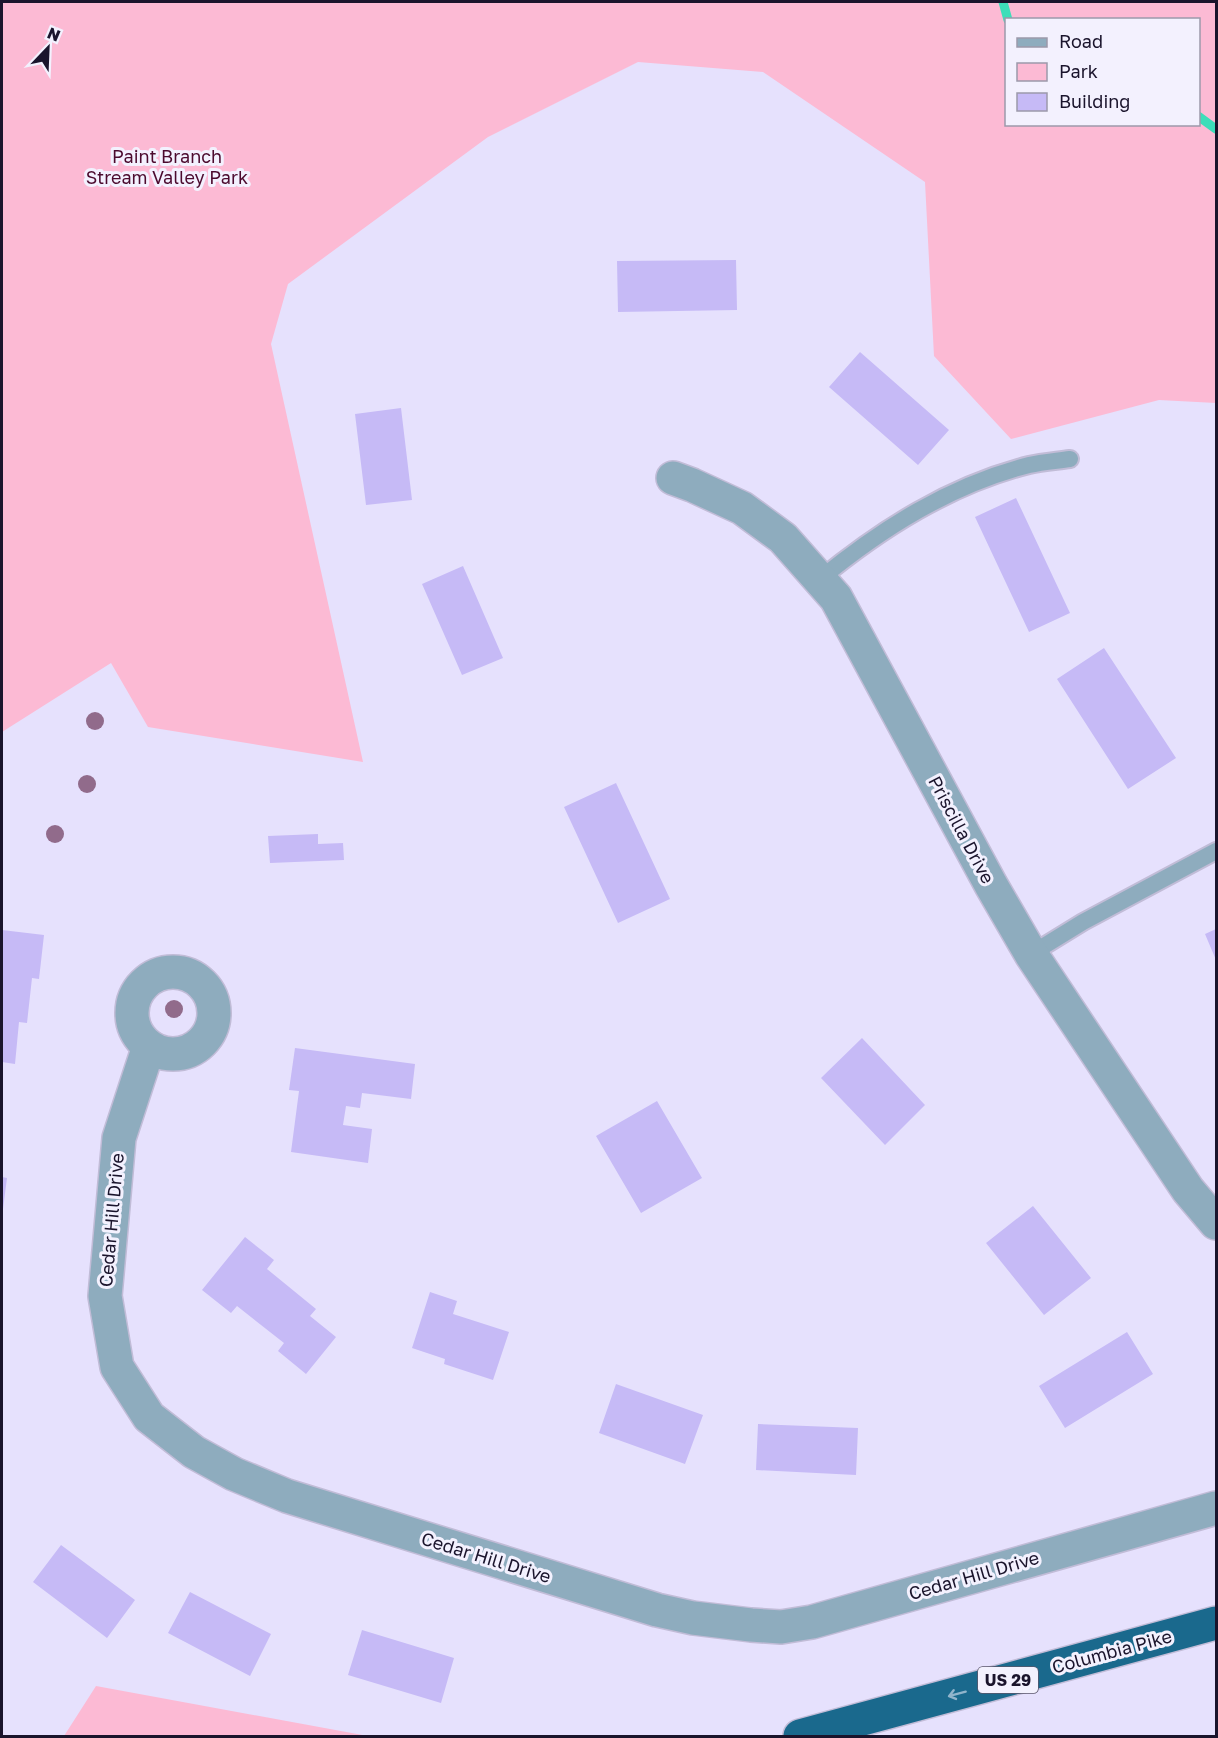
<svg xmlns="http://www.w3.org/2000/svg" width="1218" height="1738" font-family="'Golos Text',sans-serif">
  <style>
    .green { fill: #fcbad4; fill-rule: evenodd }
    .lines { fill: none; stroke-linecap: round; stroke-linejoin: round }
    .stream { stroke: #3ddeb9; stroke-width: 9 }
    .building { fill: #c6baf6 }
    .lane-casing { stroke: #c1bcd7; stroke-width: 20 }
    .street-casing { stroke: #c1bcd7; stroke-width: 36 }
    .highway-casing { stroke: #c1bcd7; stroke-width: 36 }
    .lane { stroke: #8eacbe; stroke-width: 16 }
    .street { stroke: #8eacbe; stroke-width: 33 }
    .highway { stroke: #1a698d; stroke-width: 33 }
    .tree { fill: #916b8b }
    .oneway { stroke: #91b4cb }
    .labels { text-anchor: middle; stroke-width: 6; stroke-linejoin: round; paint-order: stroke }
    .shield { fill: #f3f1fe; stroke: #5b566b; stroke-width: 1.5 }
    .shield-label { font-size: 16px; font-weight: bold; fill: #1a142c }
    .park-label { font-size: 18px; fill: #4c0a2e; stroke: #f3f1fe }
    .street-label { font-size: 18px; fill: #1a142c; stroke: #f3f1fe }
  </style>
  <rect width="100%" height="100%" fill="#e6e1fd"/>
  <path class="green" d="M2 2H1216V403L1159 400 1011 439 934 356 925 182 763 72 638 62 488 137 288 284 271 344 363 762 148 727 111 663 2 732ZM1006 20H1198V124H1006Z
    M96 1686 368 1736H64Z"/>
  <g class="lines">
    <path class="stream" d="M1003 2 1008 20
      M1198 116 1216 129"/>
  </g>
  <path class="building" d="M736 260 737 310 618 312 617 261Z
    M860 352 949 430 918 465 829 387Z
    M401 408 412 500 366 505 355 414Z
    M1016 498 1070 613 1029 632 975 517Z
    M463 566 503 658 462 675 422 584Z
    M1104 648 1176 758 1128 789 1057 679Z
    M616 783 670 899 618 923 564 807Z
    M318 834V844L343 843 344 860 270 863 268 836Z
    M1216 929V960L1205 934Z
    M2 930 44 935 39 979 32 978 27 1023 19 1022 15 1064 2 1062Z
    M862 1038 925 1105 885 1145 821 1078Z
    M295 1048 415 1064 411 1099 362 1093 360 1108 346 1106 343 1125 372 1129 368 1163 291 1152 299 1091 289 1090Z
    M657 1101 702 1178 641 1213 596 1136Z
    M2 1177 7 1178 3 1209H2Z
    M1033 1206 1091 1278 1044 1315 986 1243Z
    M245 1237 274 1260 267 1269 316 1309 310 1316 336 1337 306 1374 278 1351 284 1343 237 1306 231 1313 202 1290Z
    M430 1292 457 1301 453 1314 509 1332 493 1380 444 1364 445 1359 412 1348Z
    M1127 1332 1153 1374 1065 1428 1039 1386Z
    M616 1384 703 1415 685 1464 599 1433Z
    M758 1424 858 1428 856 1475 756 1470Z
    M61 1545 135 1600 107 1638 33 1582Z
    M190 1592 271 1634 250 1676 168 1633Z
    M362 1630 454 1658 441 1703 348 1675Z"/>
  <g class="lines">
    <g class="lane-casing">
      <path id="lane" d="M819 580C881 529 950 485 1029 465 1042 462 1056 461 1070 459
        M1031 954 1083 922 1216 851"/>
    </g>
    <g class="street-casing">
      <path id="street" d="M673 478 692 485 742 508 783 538 836 598 991 885 1031 954 1188 1190 1216 1223
        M132 1013a41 41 0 1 1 82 0a41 41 0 1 1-82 0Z
        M149 1046 119 1138 105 1296 117 1367 149 1417 194 1452 234 1474 287 1496 657 1610 693 1618 751 1625 781 1627 812 1622 1216 1508"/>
    </g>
    <g class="highway-casing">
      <path id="highway" d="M800 1736 1216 1623"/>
    </g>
    <use href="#lane" class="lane"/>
    <use href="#street" class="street"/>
    <use href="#highway" class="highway"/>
  </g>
  <g class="tree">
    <circle cx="95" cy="721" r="9"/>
    <circle cx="87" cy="784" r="9"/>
    <circle cx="55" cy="834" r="9"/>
    <circle cx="174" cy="1009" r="9"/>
  </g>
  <defs><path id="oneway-shaft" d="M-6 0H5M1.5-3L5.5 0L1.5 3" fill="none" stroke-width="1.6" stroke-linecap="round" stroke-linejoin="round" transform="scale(1.5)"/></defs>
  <use class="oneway" href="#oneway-shaft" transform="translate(957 1694) rotate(165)"/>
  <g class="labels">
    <rect class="shield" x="978" y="1667" width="60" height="26" rx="4.5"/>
    <g class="shield-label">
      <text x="1008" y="1686">US 29</text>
    </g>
    <g class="park-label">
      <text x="167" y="163">Paint Branch<tspan x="167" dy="21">Stream Valley Park</tspan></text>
    </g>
    <g class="street-label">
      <text transform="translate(961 830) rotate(62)" y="6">Priscilla Drive</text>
      <text transform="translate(112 1220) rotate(-85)" y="6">Cedar Hill Drive</text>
      <text transform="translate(486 1558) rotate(17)" y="6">Cedar Hill Drive</text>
      <text transform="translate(974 1576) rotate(-16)" y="6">Cedar Hill Drive</text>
      <text transform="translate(1112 1652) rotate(-15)" y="6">Columbia Pike</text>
    </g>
  </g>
  <rect width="1218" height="1738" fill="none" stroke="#1a142c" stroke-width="6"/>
  <rect x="1005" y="18" width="195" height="108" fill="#f3f1fe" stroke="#9c99aa" stroke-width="1.5"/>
  <rect x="1017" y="38" width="30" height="9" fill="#8eacbe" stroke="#9c99aa" stroke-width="1.5"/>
  <text x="1059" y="48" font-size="18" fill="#1a142c">Road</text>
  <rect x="1017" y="63" width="30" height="18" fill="#fcbad4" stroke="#9c99aa" stroke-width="1.5"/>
  <text x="1059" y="78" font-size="18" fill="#1a142c">Park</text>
  <rect x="1017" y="93" width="30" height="18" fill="#c6baf6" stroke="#9c99aa" stroke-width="1.5"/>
  <text x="1059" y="108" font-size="18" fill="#1a142c">Building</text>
  <g transform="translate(48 48) rotate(23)" stroke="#f3f1fe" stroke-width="4.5" paint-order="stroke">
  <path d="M0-4.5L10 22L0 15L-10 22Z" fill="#1a142c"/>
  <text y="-9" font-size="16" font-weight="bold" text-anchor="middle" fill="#1a142c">N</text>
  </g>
</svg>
